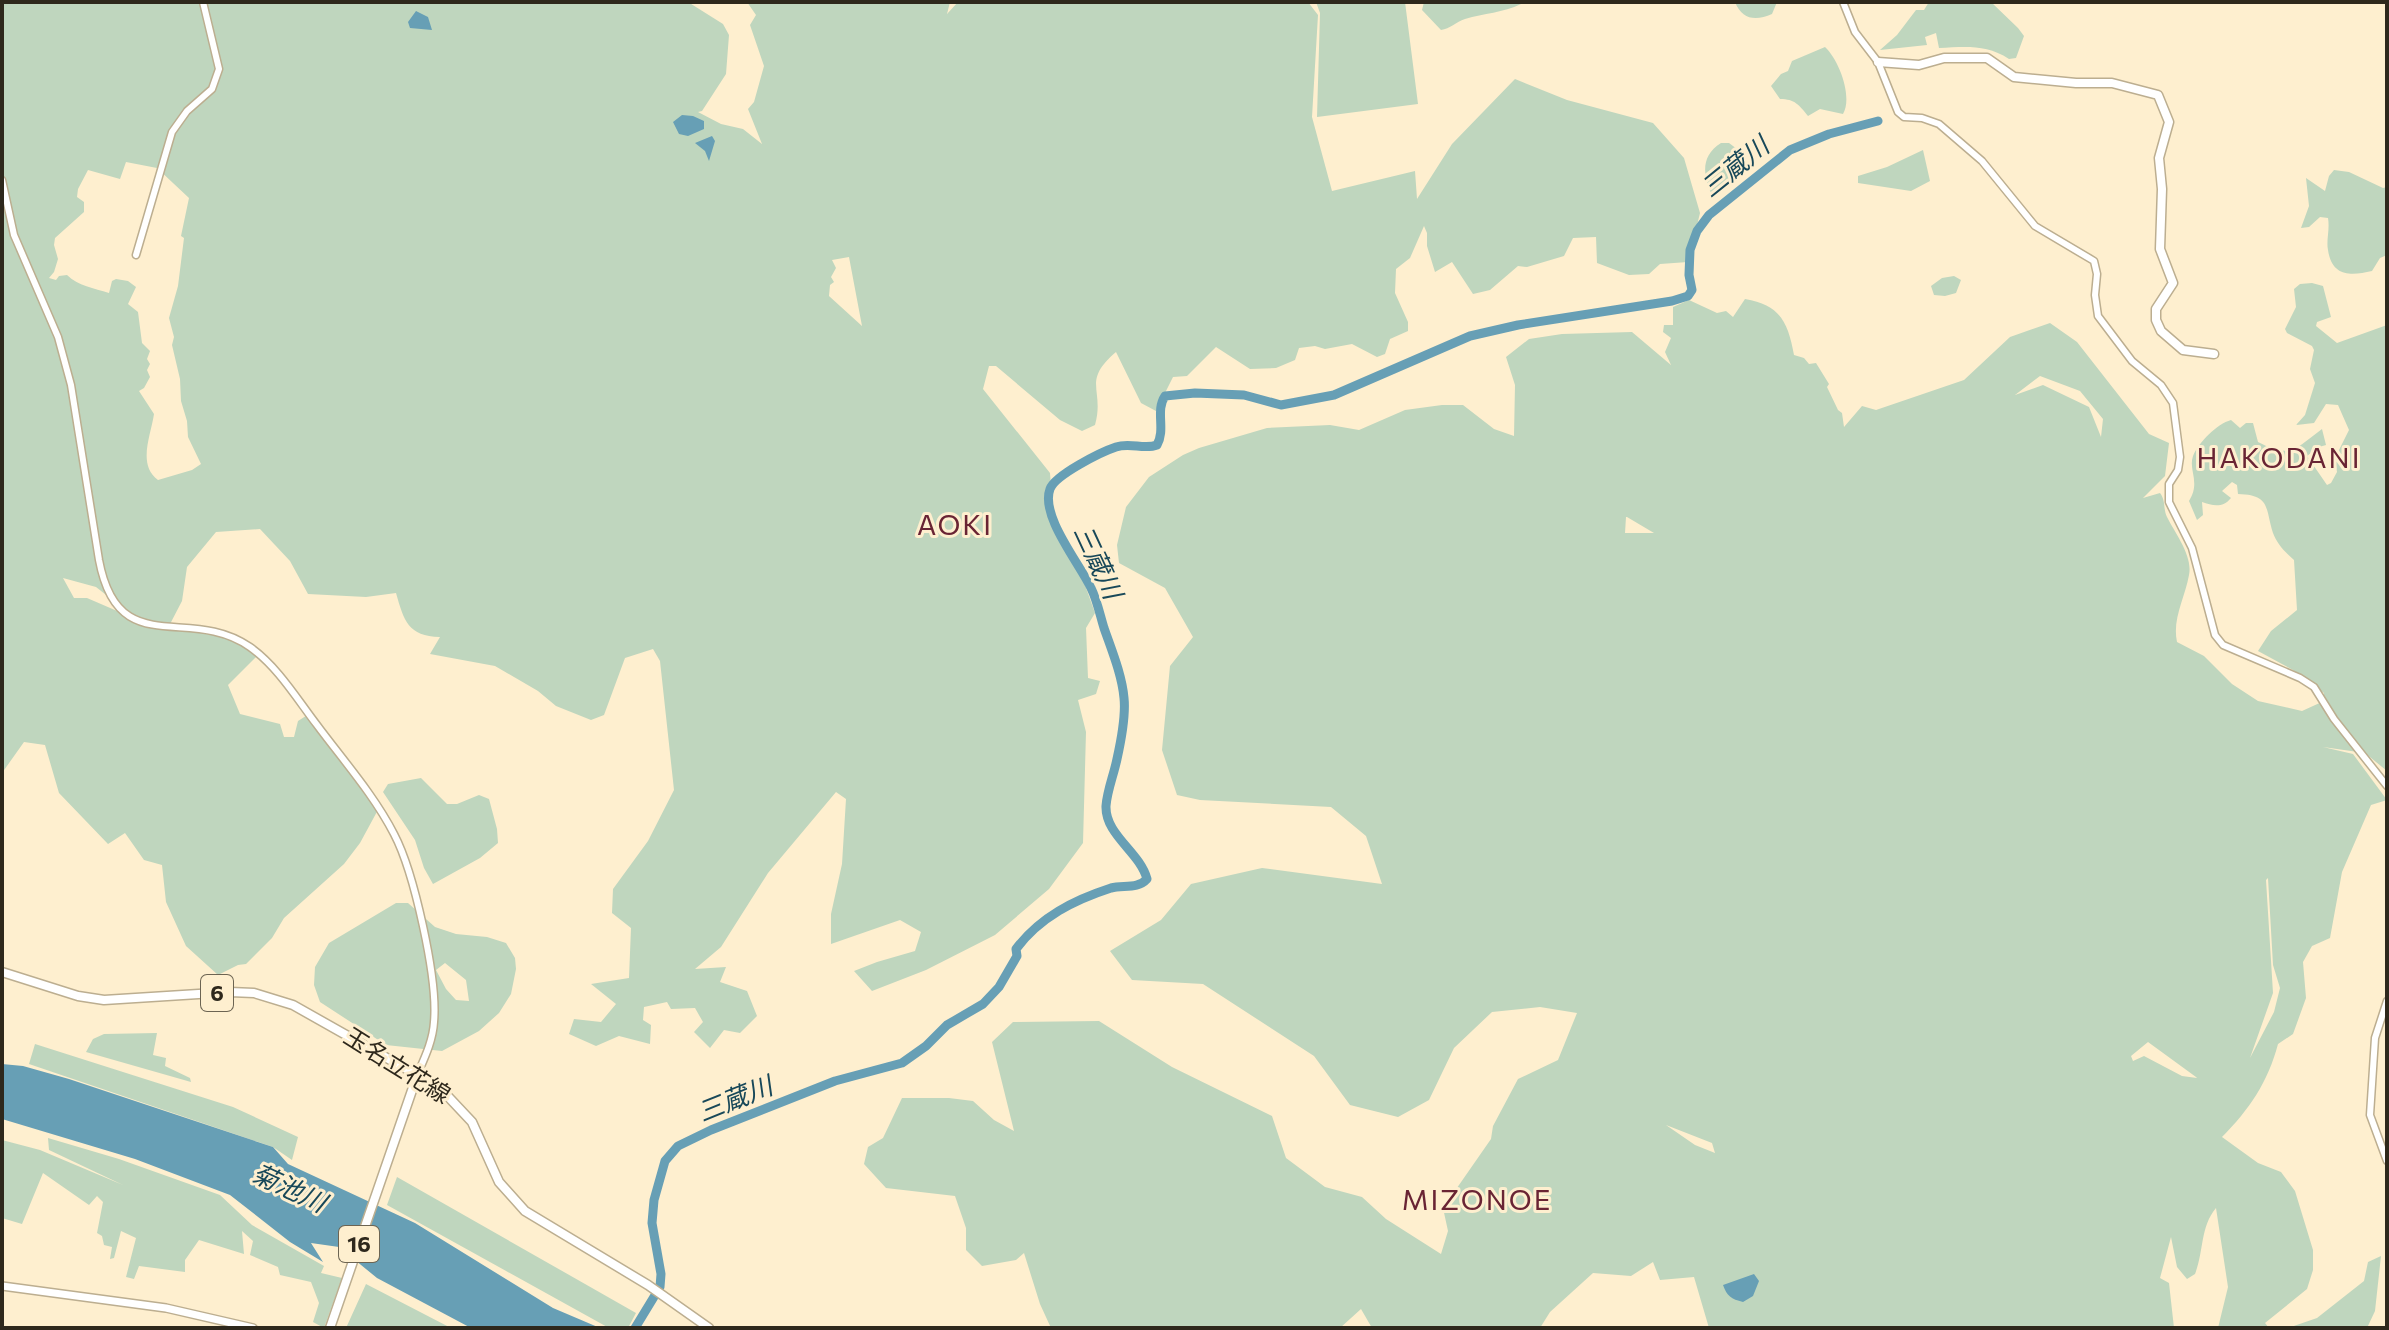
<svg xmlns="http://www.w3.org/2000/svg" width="2389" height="1330" font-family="Commissioner,'Noto Sans JP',sans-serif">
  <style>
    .green { fill: #bfd6be; fill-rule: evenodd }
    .water { fill: #679fb5 }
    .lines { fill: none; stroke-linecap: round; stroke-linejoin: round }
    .river { stroke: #679fb5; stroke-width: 9 }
    .tertiary-casing { stroke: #bcae90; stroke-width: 9 }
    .secondary-casing { stroke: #bcae90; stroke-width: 10 }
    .primary-casing { stroke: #bcae90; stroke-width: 11 }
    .tertiary { stroke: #fff; stroke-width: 6 }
    .secondary { stroke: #fff; stroke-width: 7 }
    .primary { stroke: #fff; stroke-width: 8 }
    .labels { text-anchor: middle; stroke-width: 6; stroke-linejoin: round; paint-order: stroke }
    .shield { fill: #feefcf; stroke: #6c6452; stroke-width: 2 }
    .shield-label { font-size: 22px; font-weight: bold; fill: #2e281c }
    .street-label { font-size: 24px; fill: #2e281c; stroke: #feefcf }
    .water-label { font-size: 26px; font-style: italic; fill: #184859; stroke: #feefcf }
    .quarter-label { font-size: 28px; letter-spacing: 2px; fill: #692434; stroke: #feefcf }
  </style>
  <rect width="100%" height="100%" fill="#feefcf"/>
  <path class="green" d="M2 2H688L723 24 729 35 726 74 702 111 698 112 721 124 743 129 762 144 748 109 754 102 764 66 750 25 756 15 747 2H950L947 14 958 2H1308L1318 15 1312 117 1332 191 1415 171 1417 199 1452 144 1515 79 1567 100 1653 123 1684 158 1700 213 1688 262 1660 264 1649 274 1629 275 1597 263 1596 237 1573 238 1564 256 1527 267 1518 266 1490 290 1473 294 1452 262 1435 272 1427 246V233L1424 226 1410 258 1396 269 1395 293 1408 322V331L1390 339 1385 354 1377 357 1352 344 1325 349 1315 346 1299 348 1295 360 1276 368 1250 369 1216 347 1187 376 1173 377 1156 411 1141 403 1116 352C1081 382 1105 389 1095 425L1082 431 1060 420 996 366H989L983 389 1050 473 1051 486 1049 495 1057 531 1081 574 1095 613 1086 628 1088 678 1100 681 1096 694 1078 700 1086 732 1083 843 1049 889 995 935 926 970 872 991 854 971 877 962 915 951 921 932 900 920 831 944V914L842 864 846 799 836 792 768 873 721 947 695 969 726 967 720 982 747 991 757 1016 740 1033 724 1030 710 1048 694 1032 703 1022 695 1008 671 1009 667 1002 644 1007 643 1020 651 1025 650 1044 619 1036 596 1046 569 1034 574 1019 601 1022 616 1004 591 984 629 978 631 928 612 913 613 889 648 841 674 790 660 661 653 649 625 658 604 715 591 720 556 706 538 691 495 666 430 654 440 637C408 636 404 621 396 593L366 597 308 594 290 561 260 529 216 532 187 567 182 601 169 626 218 632 259 654 228 685 240 714 280 724 284 737H294L298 721 309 714 379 808 360 843 344 864 284 918 272 938 246 964 238 965 218 975 186 946 166 902 162 865 144 860 125 833 108 844 59 793 45 745 24 742 2 773ZM126 162 157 168 189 198 181 236 184 238 178 286 169 318 174 337 172 345 180 379 181 401 187 421 188 437 201 464 192 470 158 480C137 465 151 435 154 414L139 391 144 388 150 377 147 370 150 364 147 359 150 351 142 343 138 312 128 304 136 287 128 281 116 279 112 281 109 293C94 288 78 286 67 275L59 276 56 280 49 278 54 272 58 259 54 245 55 238 84 212V202L77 197 78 189 88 170 120 179ZM849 257 862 326 829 296 830 285 834 282 831 277 836 268 832 260ZM63 578 96 587 138 620 87 598H74Z
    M1316 2H1405L1418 104 1317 117 1320 13Z
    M1424 2H1521V4C1503 13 1484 13 1465 19 1456 22 1450 29 1441 30L1422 10Z
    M1735 2H1777L1772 14C1756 21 1742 20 1735 2Z
    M1929 2H1991L2018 28 2024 36 2016 58 2009 59C1986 44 1965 47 1939 48L1936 33 1925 37 1927 45 1880 50 1897 35 1916 10H1924Z
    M1825 47C1839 60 1853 97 1843 114L1820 109 1808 116C1799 105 1795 99 1780 99L1771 86 1781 74 1788 71 1792 61Z
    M1721 143H1729L1741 152 1744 170 1726 187 1712 195C1703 176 1700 156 1721 143Z
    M1923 150 1930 181 1911 191 1858 183V176L1887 167Z
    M2334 170 2349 172 2383 188 2387 187V255L2380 258 2372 271C2351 276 2332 277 2328 250 2326 240 2330 230 2328 218L2320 217 2309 227 2301 228 2309 206 2306 178 2325 191 2329 176Z
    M1954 276 1961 280 1956 293 1945 296 1934 295 1931 286 1942 278Z
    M2312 283 2323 286 2331 317 2317 322 2316 326 2337 343 2387 325V771L2365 753 2323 747 2353 754 2387 800 2371 805 2342 872 2330 938 2312 946 2303 962 2306 998 2293 1034 2278 1044C2268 1082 2249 1110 2222 1137L2258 1163 2281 1172 2295 1191 2313 1250V1270L2307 1289 2265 1323 2269 1328H2218L2228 1287 2216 1208C2200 1227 2204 1251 2195 1274L2187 1279 2177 1267 2171 1237 2160 1278 2169 1283 2174 1328H1709L1694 1277 1660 1280 1653 1262 1631 1276 1593 1273 1550 1312 1540 1328H1372L1361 1309 1340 1328H1051L1040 1304 1024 1253 1016 1260 982 1266 966 1250V1228L955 1196 886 1188 864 1164 868 1147 883 1138 902 1098H949L973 1101 994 1120 1014 1131 992 1042 1013 1022 1099 1021 1172 1067 1272 1116 1286 1158 1325 1187 1362 1197 1386 1219 1441 1254 1448 1231 1443 1208 1491 1139 1493 1126 1518 1079 1558 1060 1577 1013 1540 1007 1492 1012 1454 1048 1429 1100 1398 1117 1350 1105 1314 1056 1203 984 1132 980 1110 951 1161 920 1191 884 1262 868 1382 884 1366 836 1331 807 1200 800 1177 795 1162 750 1170 666 1193 637 1165 588 1119 563 1117 545 1126 507 1149 477 1183 455 1199 448 1267 428 1330 425 1359 430 1405 410 1442 405H1463L1494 429 1514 436 1515 385 1506 357 1529 339 1562 334 1632 332 1671 365 1665 352 1671 338 1663 332 1664 325H1673V307L1689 300 1717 313 1726 311 1733 317 1745 299C1781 305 1788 323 1794 355L1804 358 1809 364 1816 363 1829 384 1827 387 1838 410 1842 413 1844 427 1862 406 1876 410 1964 380 2010 337 2050 323 2077 342 2149 434 2169 443 2165 476 2143 498 2160 493C2166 501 2163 509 2167 517 2175 533 2193 556 2189 575 2185 598 2172 619 2177 642L2204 656 2232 684 2258 701 2302 711 2324 701V693L2293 670 2258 651 2271 631 2297 610 2294 560C2285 552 2277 544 2273 533 2265 508 2271 495 2238 494L2237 485 2232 482 2222 491 2231 498C2223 508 2213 506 2202 502L2203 515 2197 520 2189 501C2201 482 2188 470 2193 456 2199 442 2217 424 2231 420L2240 428 2246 423H2253L2258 442C2291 459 2295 449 2322 429L2326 445 2319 447 2307 456 2327 485 2331 483 2337 472 2335 458 2349 430 2338 405 2326 404 2314 423 2296 425 2305 415 2315 383 2310 369 2314 350 2312 346 2287 333 2285 329 2296 307 2294 289 2300 284ZM2040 376 2080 391 2103 419 2101 437 2089 407 2043 385 2015 395ZM1626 517H1627L1654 533H1625ZM2268 878 2273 965 2280 988 2274 1012 2250 1058 2273 993 2266 880ZM2148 1042 2196 1077 2197 1078 2182 1076 2144 1056 2133 1061 2131 1056ZM1666 1125 1712 1143 1715 1153 1695 1145Z
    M421 778 447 804H457L479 795 489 799 497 829 498 843 480 858 433 884 424 868 415 840 383 792 388 784Z
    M396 903H408L435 927 456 934 487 937 506 943 515 958 516 969 511 994 499 1013 479 1031 442 1051 386 1045 320 1002 314 985 315 967 329 943ZM445 963 466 980 469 1001 456 1000 446 989 436 970Z
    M157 1033 153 1055 166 1058 165 1066 190 1078 191 1082 86 1052 93 1039 104 1034Z
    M35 1044 233 1107 298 1137 292 1160 273 1147 29 1064Z
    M48 1138 119 1159 220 1195 252 1225 324 1266 321 1273 342 1278 324 1328 313 1322 319 1303 311 1282 280 1275 278 1267 250 1255 253 1241 242 1231 244 1254 199 1240 185 1260V1272L139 1266 134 1279 126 1277 136 1238 121 1231 114 1258 110 1259 112 1247 104 1245 102 1236 97 1233 103 1202 97 1196 89 1205 43 1173 22 1224 2 1218V1140L40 1150 123 1185 49 1150Z
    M397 1177 636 1313 628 1328H609L387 1205Z
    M2381 1256 2375 1311 2367 1328H2288L2317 1318 2364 1281 2368 1262Z
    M366 1284 451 1328H346Z"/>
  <path class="water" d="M416 11 428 17 432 30 410 28 408 22Z
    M682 115 693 116 704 121V129L688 136 679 134 673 122Z
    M712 136 715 141 709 161 705 151 695 143Z
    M2 1064 23 1066 69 1079 273 1147 288 1164 415 1223 553 1308 600 1328H471L377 1278 339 1247 311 1243 323 1262 290 1242 230 1195 135 1159 2 1119Z
    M1754 1274 1759 1281 1753 1296 1743 1302C1731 1299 1727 1296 1723 1285Z"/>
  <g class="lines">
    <path class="river" d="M635 1328 660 1287 661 1274 652 1223 654 1200 665 1161 678 1146 711 1130 835 1081 902 1063 926 1046 947 1025 983 1004 999 987 1017 956 1016 949C1040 917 1074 900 1111 888 1124 885 1138 889 1147 879 1140 852 1105 835 1106 806 1107 791 1114 774 1117 759 1121 741 1126 717 1124 698 1122 675 1112 651 1104 628 1100 615 1097 600 1091 588 1080 564 1040 516 1050 489 1055 475 1101 452 1116 447 1130 442 1144 450 1157 445 1166 429 1155 411 1165 396L1195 393 1244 395 1281 405 1334 395 1470 336 1518 325 1672 301 1688 296 1692 290 1689 275 1690 250 1697 231 1709 215 1790 150 1829 134 1878 121"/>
    <g class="tertiary-casing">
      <path id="tertiary" d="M1843 2 1855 32 1878 62 1898 112 1904 117 1922 118 1939 124 1982 161 2035 226 2094 261 2097 274 2095 295 2098 316 2132 361 2161 385 2173 403 2180 457 2178 470 2169 484V502L2192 548 2215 635 2223 645 2300 678 2314 687 2334 719 2387 786
        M2 180 14 235 58 337 71 385 99 560C118 662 189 604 250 647 278 667 297 699 317 725 343 760 374 795 394 834 414 872 438 979 434 1022 433 1040 425 1057 418 1073
        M136 255 172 132 187 111 212 89 219 69 203 2
        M2387 1001 2375 1038 2370 1115 2387 1161"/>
    </g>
    <g class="secondary-casing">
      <path id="secondary" d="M2 1286 166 1308 253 1328"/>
    </g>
    <g class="primary-casing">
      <path id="primary" d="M1878 62 1919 65 1944 58H1987L2014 77 2076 83H2112L2158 95 2169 122 2159 158 2162 189 2160 249 2173 283 2156 309V320L2161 331 2183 350 2214 354
        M2 972 78 996 104 1000 230 992 254 993 293 1005 440 1088 472 1122 499 1182 525 1211 648 1285 709 1328
        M330 1328 418 1073"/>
    </g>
    <use href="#tertiary" class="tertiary"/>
    <use href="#secondary" class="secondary"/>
    <use href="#primary" class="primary"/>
  </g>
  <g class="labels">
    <g class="shield">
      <rect x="201" y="975" width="32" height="36" rx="6"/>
      <rect x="339" y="1226" width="40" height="36" rx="6"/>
    </g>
    <g class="shield-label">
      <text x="217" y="1001">6</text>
      <text x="359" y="1252">16</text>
    </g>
    <g class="street-label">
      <text transform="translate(397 1066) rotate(32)" y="8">玉名立花線</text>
    </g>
    <g class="water-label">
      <text transform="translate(1735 167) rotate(-39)" y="9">三蔵川</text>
      <text transform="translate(1098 562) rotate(65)" y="9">三蔵川</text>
      <text transform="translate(735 1099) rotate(-22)" y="9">三蔵川</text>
      <text transform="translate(289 1188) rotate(25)" y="9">菊池川</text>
    </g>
    <g class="quarter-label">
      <text x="2279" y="468">HAKODANI</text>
      <text x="955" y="535">AOKI</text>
      <text x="1477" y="1210">MIZONOE</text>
    </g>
  </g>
  <rect width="2389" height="1330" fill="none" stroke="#2e281c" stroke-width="8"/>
</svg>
